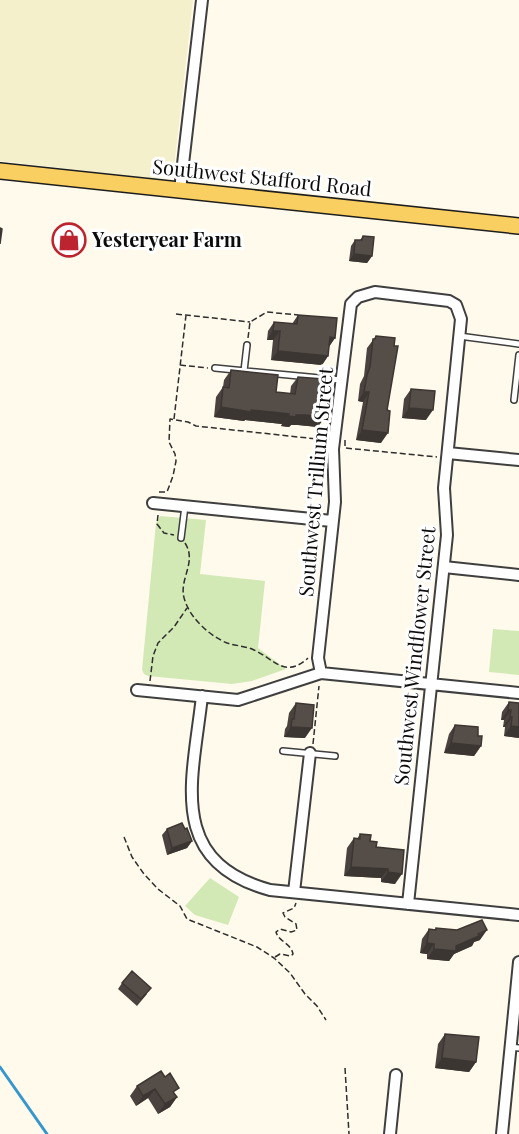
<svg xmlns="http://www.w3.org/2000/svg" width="519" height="1134" font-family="'Playfair Display',serif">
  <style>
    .farmland { fill: #f4f0cc }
    .green { fill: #d2e9b5 }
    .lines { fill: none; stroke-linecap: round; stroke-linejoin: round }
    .stream { stroke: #3696ce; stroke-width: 3 }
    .lane-casing { stroke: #3f3f3f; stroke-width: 8 }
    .street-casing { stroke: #3f3f3f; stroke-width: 14 }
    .primary-casing { stroke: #1d1d1d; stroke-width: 18 }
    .path { stroke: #2e2e2e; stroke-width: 1.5; stroke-dasharray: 6 3; stroke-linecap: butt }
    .lane { stroke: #fff; stroke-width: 5 }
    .street { stroke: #fff; stroke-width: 10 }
    .primary { stroke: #f9cf61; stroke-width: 15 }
    .wall { fill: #49423e }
    .shaded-wall { fill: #3c3632 }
    .building { fill: #554d48; stroke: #3c3632; stroke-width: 1.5 }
    .labels { text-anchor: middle; stroke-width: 6; stroke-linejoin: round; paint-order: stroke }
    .street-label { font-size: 20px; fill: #0c0c0c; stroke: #fff }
    .poi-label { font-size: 20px; font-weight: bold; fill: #0c0c0c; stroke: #fff; text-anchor: start }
  </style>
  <rect width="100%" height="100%" fill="#fffaeb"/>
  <path class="farmland" d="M0 0H193L174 168 155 179 0 161Z"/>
  <path class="green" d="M160 516 206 520 200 574 265 581 258 648 286 669 252 681 232 684 148 676 144 674 142 670 156 523Z
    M493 629 519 631V675L489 672Z
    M210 878 239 897 228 925 195 915 185 906Z"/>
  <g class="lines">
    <path class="stream" d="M0 1067 47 1134"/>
    <g class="lane-casing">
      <path id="lane" d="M459 336 519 344
        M215 368 341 380
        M244 371 247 345
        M514 400 519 355
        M181 538 185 506
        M283 751 335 756
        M510 1047 519 1048"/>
    </g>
    <g class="street-casing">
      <path id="street" d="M180 190 202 0
        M448 453 519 460
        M153 503 332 521
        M444 567 519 575
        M321 673 318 658 335 502 333 449 351 304 358 297 375 292 449 301 456 305 461 319 444 488 447 535 408 904
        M137 690 238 700 321 673 519 693
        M202 696C193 779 165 861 270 890L519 915
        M294 892 310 753
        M390 1134 396 1075
        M502 1134 519 962"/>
    </g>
    <g class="primary-casing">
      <path id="primary" d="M0 171 519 226"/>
    </g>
    <path class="path" d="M176 314 250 322
      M248 338 250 322 267 312 298 315
      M180 365 208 368
      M174 419 186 315
      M345 440V448L437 457
      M159 492H167L173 476 176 461 175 454 169 442 170 419 188 422 196 426 317 439 323 445
      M158 515 157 524 164 533 174 535
      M185 543C198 563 177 580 185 601 191 619 210 636 227 643 236 646 246 646 254 650 274 659 285 679 308 658
      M150 681 153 656 158 643 174 627 187 608
      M313 744 319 686
      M124 837 132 857 144 874 158 889 180 906 187 919 257 947 274 958 290 973 305 994 317 1006 326 1020
      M275 957 280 954 291 956 293 954C291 943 279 942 276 932L280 929 291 932 297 930 296 924 285 917 283 913 294 908 296 903
      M345 1068 349 1134"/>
    <use href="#lane" class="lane"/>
    <use href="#street" class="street"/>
    <use href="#primary" class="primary"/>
  </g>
  <path class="wall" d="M363 236 372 256 367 263 349 261 351 246 355 240H360Z
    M298 315 335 338 329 346 328 356 322 365 271 360 273 340H267L268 331 274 322 292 324Z
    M376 336 381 443 356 440 363 402 358 401 360 384 364 376 367 348Z
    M231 370 276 392 290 394 291 386 298 377 318 427 298 425H291L289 427 281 426 282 424 245 420 244 421 214 417 216 397 223 387 224 380Z
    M411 389 426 420 402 418 404 399Z
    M509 702 519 738 504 736 505 727H503L504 720H501L502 712Z
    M296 703 305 738 284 737 285 729 287 726 289 713Z
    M455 725 478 736 481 746 474 756 444 753 449 734Z
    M167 829H185L192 841 187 848 167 855 162 835Z
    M360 834 376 847 404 850 395 884 381 882V878L344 876 347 848 354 838 357 839Z
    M436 928 480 940 474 942 472 946 454 954 449 961 427 959V954L420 953 422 939 429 929 434 930Z
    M122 983 147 994 137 1006 118 989Z
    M445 1034 476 1062 469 1072 435 1068 438 1044Z
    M161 1071 177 1097 170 1107 158 1114 148 1098 136 1106 130 1096 137 1086Z"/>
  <path class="shaded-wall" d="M354 254 372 256 367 263 349 261Z
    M273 331H280L273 340H267Z
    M330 337 335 338 329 347Z
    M278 351 328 356 322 365 271 360Z
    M364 392H369L363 402 358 401Z
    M221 407 251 410 289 414 282 424 245 420 244 421 214 417Z
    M409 408 433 410 426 420 402 418Z
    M296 415H305L325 417 318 427 298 425H291L289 427 281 426 288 416Z
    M362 430 388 433 381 443 356 440Z
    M508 710H511L504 720H501Z
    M510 717H512L505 727H503Z
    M511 726 519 727V738L504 736Z
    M291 727 312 728 305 738 284 737Z
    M451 743 481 746 474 756 444 753Z
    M192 841 187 848 167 855 172 848Z
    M351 867 388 869 381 878 344 876Z
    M388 872 402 874 395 884 381 882Z
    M487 930 480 940 474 942 472 946 454 954 449 961 427 959 434 949 456 946Z
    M427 943 434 944 427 954 420 953Z
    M442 1058 476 1062 469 1072 435 1068Z
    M155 1089 148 1098 136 1106 143 1096Z
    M177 1097 170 1107 158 1114 165 1104Z"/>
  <path class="building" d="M0 228 2 229 0 244Z
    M363 236 374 237 372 256 354 254 355 240H362Z
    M298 315 337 318 335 338 330 337 328 356 278 351 280 331H273L274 322 297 324Z
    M376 336 395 338 394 346H398L387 410 390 411 388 433 362 430 369 392H364L367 375 370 367 373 339H375Z
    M231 370 278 375 276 392 295 394 298 377 323 379 321 398H327L325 417 305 415H296V417L288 416 289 414 251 410V412L221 407 223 387 229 388Z
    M411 389 435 391 433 410 409 408Z
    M509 702 519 703V727L511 726 512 717H510L511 710H508Z
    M296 703 314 705 312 728 291 727 292 719H294Z
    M455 725 478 727V736H482L481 746 451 743Z
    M182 823 185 829 187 828 192 841 172 848 167 829Z
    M360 834 371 835 370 841 377 842 376 847 404 850 402 874 388 872V869L351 867 354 838 360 839Z
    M482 920 487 930 478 934 479 936 456 946V951L434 949V944L427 943 429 929 436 930V928L457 930Z
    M132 971 151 988 141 999 122 983Z
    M445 1034 479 1037 476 1062 442 1058Z
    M161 1071 165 1077 170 1073 179 1088 173 1092 177 1097 165 1104 155 1089 143 1096 137 1086Z"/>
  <defs>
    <g id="shop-ring" transform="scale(1.725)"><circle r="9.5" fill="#fff" stroke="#bc2430" stroke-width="1.5"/><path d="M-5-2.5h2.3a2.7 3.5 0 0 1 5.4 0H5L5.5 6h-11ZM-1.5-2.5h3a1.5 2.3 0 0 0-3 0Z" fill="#bc2430"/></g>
  </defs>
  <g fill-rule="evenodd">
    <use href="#shop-ring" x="69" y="240"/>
  </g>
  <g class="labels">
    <g class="street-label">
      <text transform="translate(262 178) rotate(6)" y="7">Southwest Stafford Road</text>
      <text transform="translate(316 482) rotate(-85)" y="7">Southwest Trillium Street</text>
      <text transform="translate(415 656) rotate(-84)" y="7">Southwest Windflower Street</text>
    </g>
    <g class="poi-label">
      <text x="92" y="247">Yesteryear Farm</text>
    </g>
  </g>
</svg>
